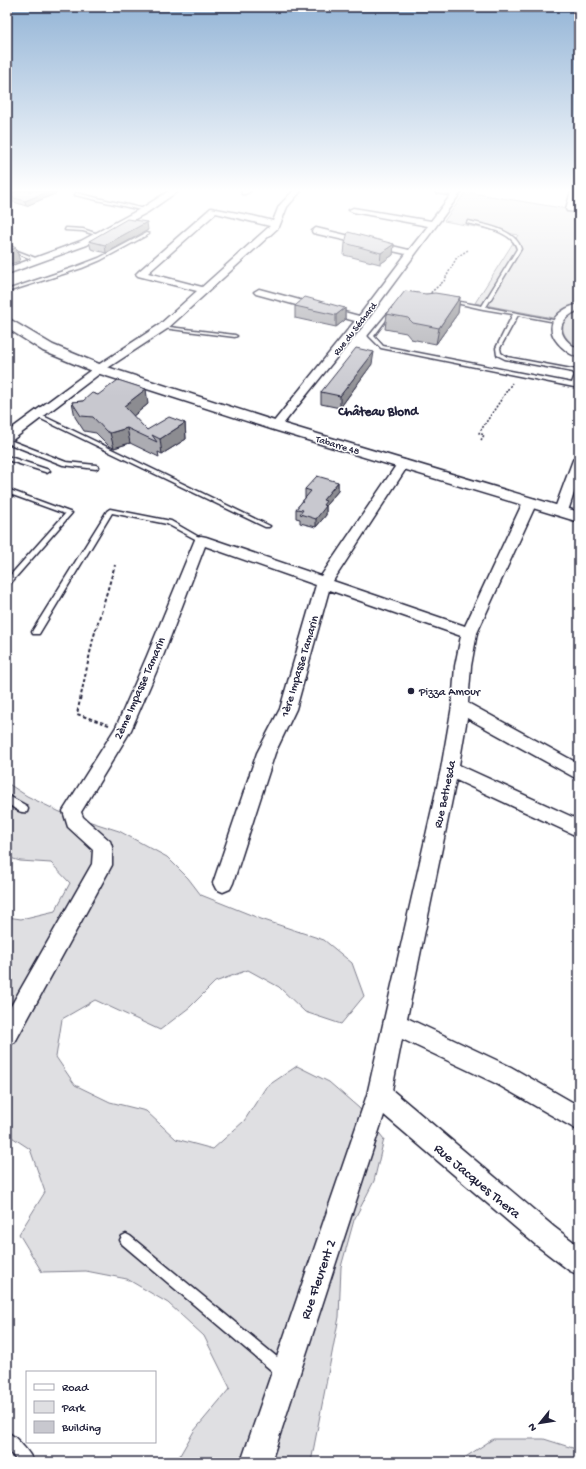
<svg xmlns="http://www.w3.org/2000/svg" width="586" height="1469" font-family="'Gochi Hand',sans-serif">
  <style>
    .green { fill: #dfdfe2; stroke: #80808e }
    .lines { fill: none; stroke-linecap: round; stroke-linejoin: round }
    .service-casing { stroke: #22223b; stroke-width: 3 }
    .minor-casing { stroke: #22223b; stroke-width: 3 }
    .tertiary-casing { stroke: #22223b; stroke-width: 3 }
    .path-far1 { stroke: #22223b; stroke-width: 1.5; stroke-dasharray: 2 1.5; stroke-linecap: butt }
    .path { stroke: #22223b; stroke-width: 2; stroke-dasharray: 3.5 2.5; stroke-linecap: butt }
    .service { fill: #fff; fill-rule: evenodd }
    .minor { fill: #fff; fill-rule: evenodd }
    .tertiary { fill: #fff; fill-rule: evenodd }
    .wall { fill: #acacb2; stroke: #22223b }
    .shaded-wall { fill: #8c8c91; stroke: #22223b }
    .building { fill: #c8c8cf; stroke: #22223b }
    .poi-dot { fill: #22223b; stroke: #fff; stroke-width: 1.5 }
    .labels { text-anchor: middle; stroke-width: 3; stroke-linejoin: round; paint-order: stroke }
    .far-street-label { font-size: 10px; fill: #22223b; stroke: #fff }
    .street-label { font-size: 12px; fill: #22223b; stroke: #fff }
    .poi-label { font-size: 12px; fill: #22223b; stroke: #fff; text-anchor: start }
    .far-district-label { font-size: 13px; font-weight: bold; fill: #22223b; stroke: #fff }
    .near-street-label { font-size: 14px; fill: #22223b; stroke: #fff }
  </style>
  <rect width="100%" height="100%" fill="#fff"/>
  <filter id="ink" filterUnits="userSpaceOnUse"><feTurbulence type="fractalNoise" baseFrequency=".025" numOctaves="2"/><feDisplacementMap in="SourceGraphic" scale="8" xChannelSelector="R" yChannelSelector="G"/><feConvolveMatrix kernelMatrix="1 2 1 2 8 2 1 2 1" color-interpolation-filters="sRGB"/></filter>
  <g filter="url(#ink)">
    <path class="green" d="M466 192 579 211V307L573 308 553 318 475 303 518 235 444 221Z
      M579 311V349C560 336 555 322 579 311Z
      M7 783 27 796 60 812 119 831 167 857 188 878 201 895 261 919 324 940 352 963 364 996 341 1024 305 1012 279 987 248 970 215 982 190 1007 160 1030 95 1000 62 1019 56 1057 75 1085 110 1102 146 1111 176 1139 213 1149 244 1121 266 1087 297 1066 329 1082 359 1108 384 1139 374 1181 354 1220 341 1267 339 1317 311 1462H176L194 1431 230 1388 204 1336 168 1303 127 1279 86 1271 42 1272 19 1234 45 1192 30 1149 7 1134V917L21 919 55 911 70 883 51 863 20 861 7 857Z
      M493 1439H544L579 1450V1462H458Z"/>
    <g class="lines">
      <g class="service-casing">
        <path id="service" d="M76 193 145 209 147 210 145 211 75 195Z
          M468 221C485 225 516 229 521 249L486 307 558 321 556 322 518 315 500 348 501 353 507 357 577 370C580 375 579 379 577 384H579V388L381 348 369 336 393 307 395 308 374 336 383 346 572 383 575 375 573 372 505 359 497 355 496 348 513 314 483 309 447 301 449 300 482 306 517 249C513 231 482 227 467 223Z
          M66 228 83 229 101 235 99 236 83 231 65 230Z
          M146 233 149 234 101 260 82 268 7 292V290L78 266 99 258Z
          M7 247 38 259 39 260 36 261 7 249Z
          M161 326 235 335 237 336 235 337 163 328 161 327Z
          M35 414H39L270 526 269 527H265L35 416Z
          M7 439 66 462 96 465 99 467 96 469 63 465 7 443Z
          M7 456 49 470 50 471 47 473 45 472 7 460Z
          M7 489 72 513 9 585H7V579L65 514 7 493Z
          M110 509 171 521 204 540 201 542 199 541 167 524 112 513 39 634H33L32 632 33 630 107 511Z
          M7 795 27 806 28 809 27 812C20 814 13 807 7 803Z
          M126 1234 130 1236 288 1366 290 1371 288 1376 283 1378 278 1376 122 1244 120 1240 122 1236Z
          M7 1432C16 1436 30 1453 34 1462H18L7 1449Z"/>
      </g>
      <g class="minor-casing">
        <path id="minor" d="M169 191H178L148 212 87 245 7 274V268L81 241 142 208Z
          M242 191H251L245 194H242Z
          M293 191H301L287 207 279 227 167 329 103 371 11 441 7 442V432L95 367 159 325 197 291 138 276 136 274 138 272 211 208 253 216 273 221 279 206ZM216 213 270 226 202 287 148 273Z
          M435 191H462L365 322 280 428H272L270 426 272 424 355 321 256 294 254 292 259 289 359 316 406 254 313 233 312 231 316 228 409 250 428 226 353 212 349 210 353 208 431 221 451 195 436 193Z
          M571 191H579L575 207 579 208V212L567 211 566 209Z
          M579 304V310C554 321 557 337 579 350V357C573 356 567 352 563 348 540 328 555 310 579 304Z
          M579 456V478L568 511 566 514H556L554 511 573 460 575 457Z
          M403 460 407 461 409 464 333 581 465 626 523 502 525 499H535L537 502 477 633 471 666 468 703 579 764V780L467 718 459 765 579 820V837L456 780 407 1018 511 1067 579 1106V1131L495 1083 402 1039 392 1090 554 1227 579 1246V1275L570 1271 536 1245 384 1115 271 1462H241L367 1095 441 769 452 706 455 666 461 636 329 590 296 709 275 753 233 883 230 889 223 892 216 889 213 883 257 753 280 709 316 585 205 546 163 656 131 730 81 812 83 817 110 841 112 847V865L15 1042 7 1045V1013L92 864 93 850 68 827 63 811 116 727 147 656 196 537 201 536 206 537 321 576 399 461Z"/>
      </g>
      <g class="tertiary-casing">
        <path id="tertiary" d="M7 319 11 320 53 345 104 366 281 423 579 512V522L271 429 94 372 43 351 7 328Z"/>
      </g>
      <path class="path-far1" d="M428 295 444 281 457 257 468 250
        M481 440 484 435 479 433 512 383"/>
      <path class="path" d="M109 725 77 714 93 639 115 565"/>
      <use href="#service" class="service"/>
      <use href="#minor" class="minor"/>
      <use href="#tertiary" class="tertiary"/>
    </g>
    <path class="wall" d="M18 191H58L57 193 26 206 8 200 7 196Z
      M148 230 106 253 91 249 89 241Z
      M345 243 394 244 393 255 380 264 344 255Z
      M426 294 460 297 458 313 436 344 411 339 406 333 385 329 387 314Z
      M295 306 345 308V320L336 327 295 318Z
      M372 364 340 408 321 404V392Z
      M98 395 148 404 133 416 147 430 185 423 186 439 162 454 158 452 159 457 130 443 114 448 109 446 96 433 84 431 75 417 72 402 83 401Z
      M338 482V491L326 505V515L316 527 300 523V519L296 518V509L305 498V489Z"/>
    <path class="shaded-wall" d="M7 191H17L7 195Z
      M49 191H58L57 193 26 206 25 201Z
      M147 222 148 230 106 253 105 245Z
      M394 244 393 255 380 264 381 253Z
      M16 248 20 261 7 265V251Z
      M460 297 458 313 436 344 439 328Z
      M345 308V320L336 327V315Z
      M374 352 372 364 340 408V396Z
      M146 389 148 404 127 421 124 406Z
      M185 423 186 439 162 454 160 439Z
      M127 428 130 443 114 448 110 433Z
      M338 482V491L326 505V515L316 527V519L323 500Z"/>
    <path class="building" d="M18 191H49L25 201 7 196Z
      M127 219 147 222 105 245 89 241Z
      M348 232 394 244 381 253 345 243Z
      M7 243 16 248 7 251Z
      M405 291 426 294 435 293 460 297 439 328 413 323 408 318 387 314Z
      M305 297 345 308 336 315 295 306Z
      M356 348 374 352 340 396 321 392Z
      M118 380 146 389 124 406 147 430 169 417 185 423 160 439 152 435 157 442 127 428 110 433 106 431 93 417 81 416 72 402 83 401 92 393 98 395Z
      M317 476 338 482 323 500 326 501 323 505 326 506 316 519 300 514 303 510 296 509 311 491 305 489Z"/>
  </g>
  <linearGradient id="sky" x2="0" y2="1"><stop stop-color="#93b4d6"/><stop offset="0.48" stop-color="#fff"/><stop offset="1" stop-color="#fff" stop-opacity="0"/></linearGradient>
  <rect width="586" height="397" fill="url(#sky)"/>
  <circle class="poi-dot" cx="411" cy="691" r="4"/>
  <g class="labels">
    <g class="far-street-label">
      <text transform="translate(354 328) rotate(-52)" y="4">Rue du Séchard</text>
      <text transform="translate(338 444) rotate(17)" y="4">Tabarre 48</text>
    </g>
    <g class="street-label">
      <text transform="translate(299 666) rotate(-73)" y="4">1ère Impasse Tamarin</text>
      <text transform="translate(139 688) rotate(-66)" y="4">2ème Impasse Tamarin</text>
      <text transform="translate(444 794) rotate(-78)" y="4">Rue Bethesda</text>
    </g>
    <g class="poi-label">
      <text x="419" y="695">Pizza Amour</text>
    </g>
    <g class="far-district-label">
      <text x="378" y="415">Château Blond</text>
    </g>
    <g class="near-street-label">
      <text transform="translate(478 1180) rotate(40)" y="5">Rue Jacques Thera</text>
      <text transform="translate(317 1279) rotate(-71)" y="5">Rue Fleurent 2</text>
    </g>
  </g>
  <rect width="586" height="1469" fill="none" stroke="#fff" stroke-width="24"/>
  <rect x="12" y="12" width="562" height="1445" fill="none" stroke="#22223b" stroke-width="1.5" filter="url(#ink)"/>
  <rect x="26" y="1371" width="130" height="72" fill="#ffffff" stroke="#a7a7b1"/>
  <rect x="34" y="1384" width="20" height="6" fill="#ffffff" stroke="#a7a7b1"/>
  <text x="62" y="1391" font-size="12" fill="#22223b">Road</text>
  <rect x="34" y="1401" width="20" height="12" fill="#dfdfe2" stroke="#a7a7b1"/>
  <text x="62" y="1411" font-size="12" fill="#22223b">Park</text>
  <rect x="34" y="1421" width="20" height="12" fill="#c8c8cf" stroke="#a7a7b1"/>
  <text x="62" y="1431" font-size="12" fill="#22223b">Building</text>
  <g transform="translate(540 1423) rotate(240)" stroke="#ffffff" stroke-width="3" paint-order="stroke">
  <path d="M0-3L7 15L0 10L-7 15Z" fill="#22223b"/>
  <text y="-6" font-size="11" font-weight="bold" text-anchor="middle" fill="#22223b">N</text>
  </g>
</svg>
